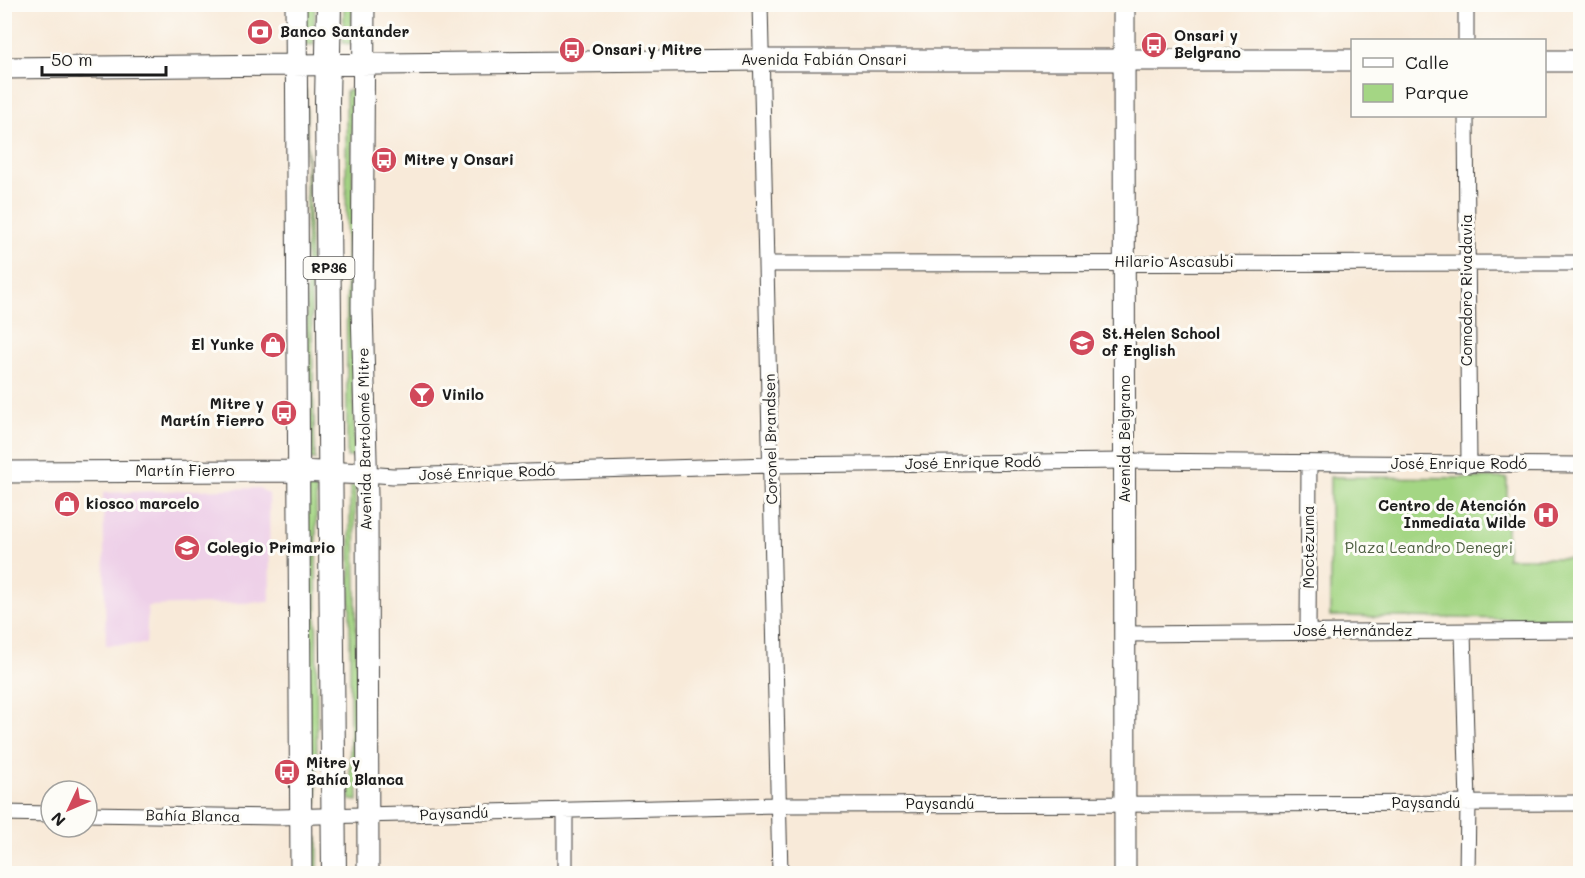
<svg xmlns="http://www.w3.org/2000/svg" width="1585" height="878" font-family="Mali,sans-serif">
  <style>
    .built { fill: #eed0e8 }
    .green { fill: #a4d684; stroke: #607950; stroke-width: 1.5 }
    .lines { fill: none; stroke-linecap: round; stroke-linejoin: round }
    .street-casing { stroke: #3d3b38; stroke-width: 17 }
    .secondary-casing { stroke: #3d3b38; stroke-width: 23 }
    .primary-casing { stroke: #3d3b38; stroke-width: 26 }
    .street { stroke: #fff; stroke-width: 15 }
    .secondary { stroke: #fff; stroke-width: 21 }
    .primary { stroke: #fff; stroke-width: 24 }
    .labels { text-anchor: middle; stroke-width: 6; stroke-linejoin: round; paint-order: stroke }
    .shield { fill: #fdfcf7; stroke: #605f5e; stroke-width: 1.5 }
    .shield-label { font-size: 14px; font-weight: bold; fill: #1c1c1c }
    .poi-label { font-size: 15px; font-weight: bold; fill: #1c1c1c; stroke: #fdfcf7; text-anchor: start }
    .street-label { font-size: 15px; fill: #1c1c1c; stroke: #fdfcf7 }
    .park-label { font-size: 15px; fill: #4c5d40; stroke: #fdfcf7 }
  </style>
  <rect width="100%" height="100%" fill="#fdfcf7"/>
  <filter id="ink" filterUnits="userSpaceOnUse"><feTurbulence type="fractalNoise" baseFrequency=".0167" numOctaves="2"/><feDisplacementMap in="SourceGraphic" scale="12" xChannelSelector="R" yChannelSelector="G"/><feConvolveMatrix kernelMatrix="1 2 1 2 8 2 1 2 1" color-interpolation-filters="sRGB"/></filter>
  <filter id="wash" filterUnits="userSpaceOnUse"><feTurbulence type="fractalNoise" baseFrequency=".008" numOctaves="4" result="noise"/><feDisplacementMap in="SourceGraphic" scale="24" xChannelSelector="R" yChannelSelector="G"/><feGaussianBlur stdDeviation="1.35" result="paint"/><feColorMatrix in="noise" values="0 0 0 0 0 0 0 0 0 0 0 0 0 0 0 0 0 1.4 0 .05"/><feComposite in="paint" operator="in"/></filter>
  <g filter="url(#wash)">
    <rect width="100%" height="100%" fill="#f8ead9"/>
    <path class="built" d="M259 488 269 494 270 602 148 606 146 644 106 645 103 493Z"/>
    <path class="green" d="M305 5H315L314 45 303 44Z
      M344 5H353L351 44 343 43Z
      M306 89 315 460 307 459Z
      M352 90 354 457H347L346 91Z
      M1330 477 1507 478V558H1580V620L1330 616Z
      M307 486 316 487 317 803H309Z
      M355 486 358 801 350 800V487Z
      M318 838V873H310L309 840Z"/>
  </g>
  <g filter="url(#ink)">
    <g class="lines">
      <g class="street-casing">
        <path id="street" d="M760 4 780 874
          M1466 4V40
          M1466 116 1469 465
          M768 264 1580 263
          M366 474 393 476 771 465 1126 461 1580 465
          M1308 631 1309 463
          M1463 632 1468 803 1467 874
          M1126 634 1580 630
          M4 813 51 814
          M87 814 278 817 779 805 1580 803
          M565 874V810"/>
      </g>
      <g class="secondary-casing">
        <path id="secondary" d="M296 4 301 874
          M364 4 362 308 367 496 368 874
          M1124 4 1125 874
          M1544 61H1580
          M4 68 760 60H1352
          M4 472 298 471 366 474"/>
      </g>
      <g class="primary-casing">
        <path id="primary" d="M329 4 327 101 334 874"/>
      </g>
      <use href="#street" class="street"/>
      <use href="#secondary" class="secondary"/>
      <use href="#primary" class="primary"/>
    </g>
  </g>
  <defs>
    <g id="bank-disc" transform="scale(1.35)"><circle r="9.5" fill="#d1495b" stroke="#fdfcf7"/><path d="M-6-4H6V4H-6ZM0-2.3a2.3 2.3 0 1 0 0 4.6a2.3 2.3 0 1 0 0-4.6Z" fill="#fff"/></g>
    <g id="bus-disc" transform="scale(1.35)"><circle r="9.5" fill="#d1495b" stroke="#fdfcf7"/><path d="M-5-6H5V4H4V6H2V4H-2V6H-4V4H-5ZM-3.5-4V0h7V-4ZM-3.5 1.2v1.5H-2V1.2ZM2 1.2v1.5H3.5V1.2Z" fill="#fff"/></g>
    <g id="school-disc" transform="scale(1.35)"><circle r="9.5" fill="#d1495b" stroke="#fdfcf7"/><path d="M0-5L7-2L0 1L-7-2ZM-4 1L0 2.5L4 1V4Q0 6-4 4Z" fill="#fff"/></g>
    <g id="shop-disc" transform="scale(1.35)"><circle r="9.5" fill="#d1495b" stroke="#fdfcf7"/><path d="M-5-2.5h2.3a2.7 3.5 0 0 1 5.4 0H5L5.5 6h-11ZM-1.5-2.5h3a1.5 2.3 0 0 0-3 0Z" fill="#fff"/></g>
    <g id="bar-disc" transform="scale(1.35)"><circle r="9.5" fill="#d1495b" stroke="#fdfcf7"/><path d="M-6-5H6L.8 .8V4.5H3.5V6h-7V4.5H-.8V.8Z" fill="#fff"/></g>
    <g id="hospital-disc" transform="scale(1.35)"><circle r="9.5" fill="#d1495b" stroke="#fdfcf7"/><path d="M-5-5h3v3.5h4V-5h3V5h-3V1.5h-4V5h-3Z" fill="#fff"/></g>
  </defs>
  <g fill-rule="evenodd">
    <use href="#bank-disc" x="260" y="32"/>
    <use href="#bus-disc" x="1154" y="45"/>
    <use href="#bus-disc" x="572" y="50"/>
    <use href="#bus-disc" x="384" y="160"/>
    <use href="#school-disc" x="1082" y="343"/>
    <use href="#shop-disc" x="273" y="345"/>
    <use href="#bar-disc" x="422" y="395"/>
    <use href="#bus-disc" x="284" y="413"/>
    <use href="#shop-disc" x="67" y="504"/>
    <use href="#hospital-disc" x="1546" y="515"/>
    <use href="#school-disc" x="187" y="548"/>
    <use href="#bus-disc" x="287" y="772"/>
  </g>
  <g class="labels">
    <rect class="shield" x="303.5" y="257" width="51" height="22" rx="4.5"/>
    <g class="shield-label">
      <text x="329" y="273">RP36</text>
    </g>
    <g class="poi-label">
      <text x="280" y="37">Banco Santander</text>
      <text x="1174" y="41">Onsari y<tspan x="1174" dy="17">Belgrano</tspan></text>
      <text x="592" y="55">Onsari y Mitre</text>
      <text x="404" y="165">Mitre y Onsari</text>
      <text x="1102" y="339">St.Helen School<tspan x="1102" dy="17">of English</tspan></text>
      <text x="254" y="350" text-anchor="end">El Yunke</text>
      <text x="442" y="400">Vinilo</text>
      <text x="264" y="409" text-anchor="end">Mitre y<tspan x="264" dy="17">Martín Fierro</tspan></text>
      <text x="86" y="509">kiosco marcelo</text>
      <text x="1526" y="511" text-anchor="end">Centro de Atención<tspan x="1526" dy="17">Inmediata Wilde</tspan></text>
      <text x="207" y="553">Colegio Primario</text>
      <text x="306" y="768">Mitre y<tspan x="306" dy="17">Bahía Blanca</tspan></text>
    </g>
    <g class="street-label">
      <text x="824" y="65">Avenida Fabián Onsari</text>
      <text x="1174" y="267">Hilario Ascasubi</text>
      <text transform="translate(1467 290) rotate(-90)" y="5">Comodoro Rivadavia</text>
      <text transform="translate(365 439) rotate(-91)" y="5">Avenida Bartolomé Mitre</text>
      <text transform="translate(771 439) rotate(-91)" y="5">Coronel Brandsen</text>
      <text transform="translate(1125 439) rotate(-90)" y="5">Avenida Belgrano</text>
      <text transform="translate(973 463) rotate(-1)" y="5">José Enrique Rodó</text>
      <text x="1459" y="469">José Enrique Rodó</text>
      <text x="185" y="476">Martín Fierro</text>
      <text transform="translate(487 473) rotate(-2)" y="5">José Enrique Rodó</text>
      <text transform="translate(1309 547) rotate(-90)" y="5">Moctezuma</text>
      <text x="1353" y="636">José Hernández</text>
      <text x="1426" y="808">Paysandú</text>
      <text x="940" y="809">Paysandú</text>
      <text transform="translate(454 814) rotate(-2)" y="5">Paysandú</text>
      <text transform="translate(193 816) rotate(1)" y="5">Bahía Blanca</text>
    </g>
    <g class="park-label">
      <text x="1429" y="553">Plaza Leandro Denegri</text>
    </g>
  </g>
  <rect width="1585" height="878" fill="none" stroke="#fdfcf7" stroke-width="24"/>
  <rect x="1351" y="39" width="195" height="78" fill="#fdfcf7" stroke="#a3a29f" stroke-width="1.5"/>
  <rect x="1363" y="58" width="30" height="9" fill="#ffffff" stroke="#a3a29f" stroke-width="1.5"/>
  <text x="1405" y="69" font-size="18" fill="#1c1c1c">Calle</text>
  <rect x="1363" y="84" width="30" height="18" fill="#a4d684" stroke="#a3a29f" stroke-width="1.5"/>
  <text x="1405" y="99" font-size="18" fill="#1c1c1c">Parque</text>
  <g transform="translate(69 809) rotate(226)"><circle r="28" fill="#fdfcf7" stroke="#a3a29f" stroke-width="1.5"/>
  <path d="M0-4.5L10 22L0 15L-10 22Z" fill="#d1495b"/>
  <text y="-9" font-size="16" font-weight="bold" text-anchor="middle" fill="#1c1c1c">N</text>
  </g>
  <path d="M42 66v9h124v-9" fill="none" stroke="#1c1c1c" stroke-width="3"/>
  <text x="51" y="66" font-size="18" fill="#1c1c1c" stroke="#fdfcf7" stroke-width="4.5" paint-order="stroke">50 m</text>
</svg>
